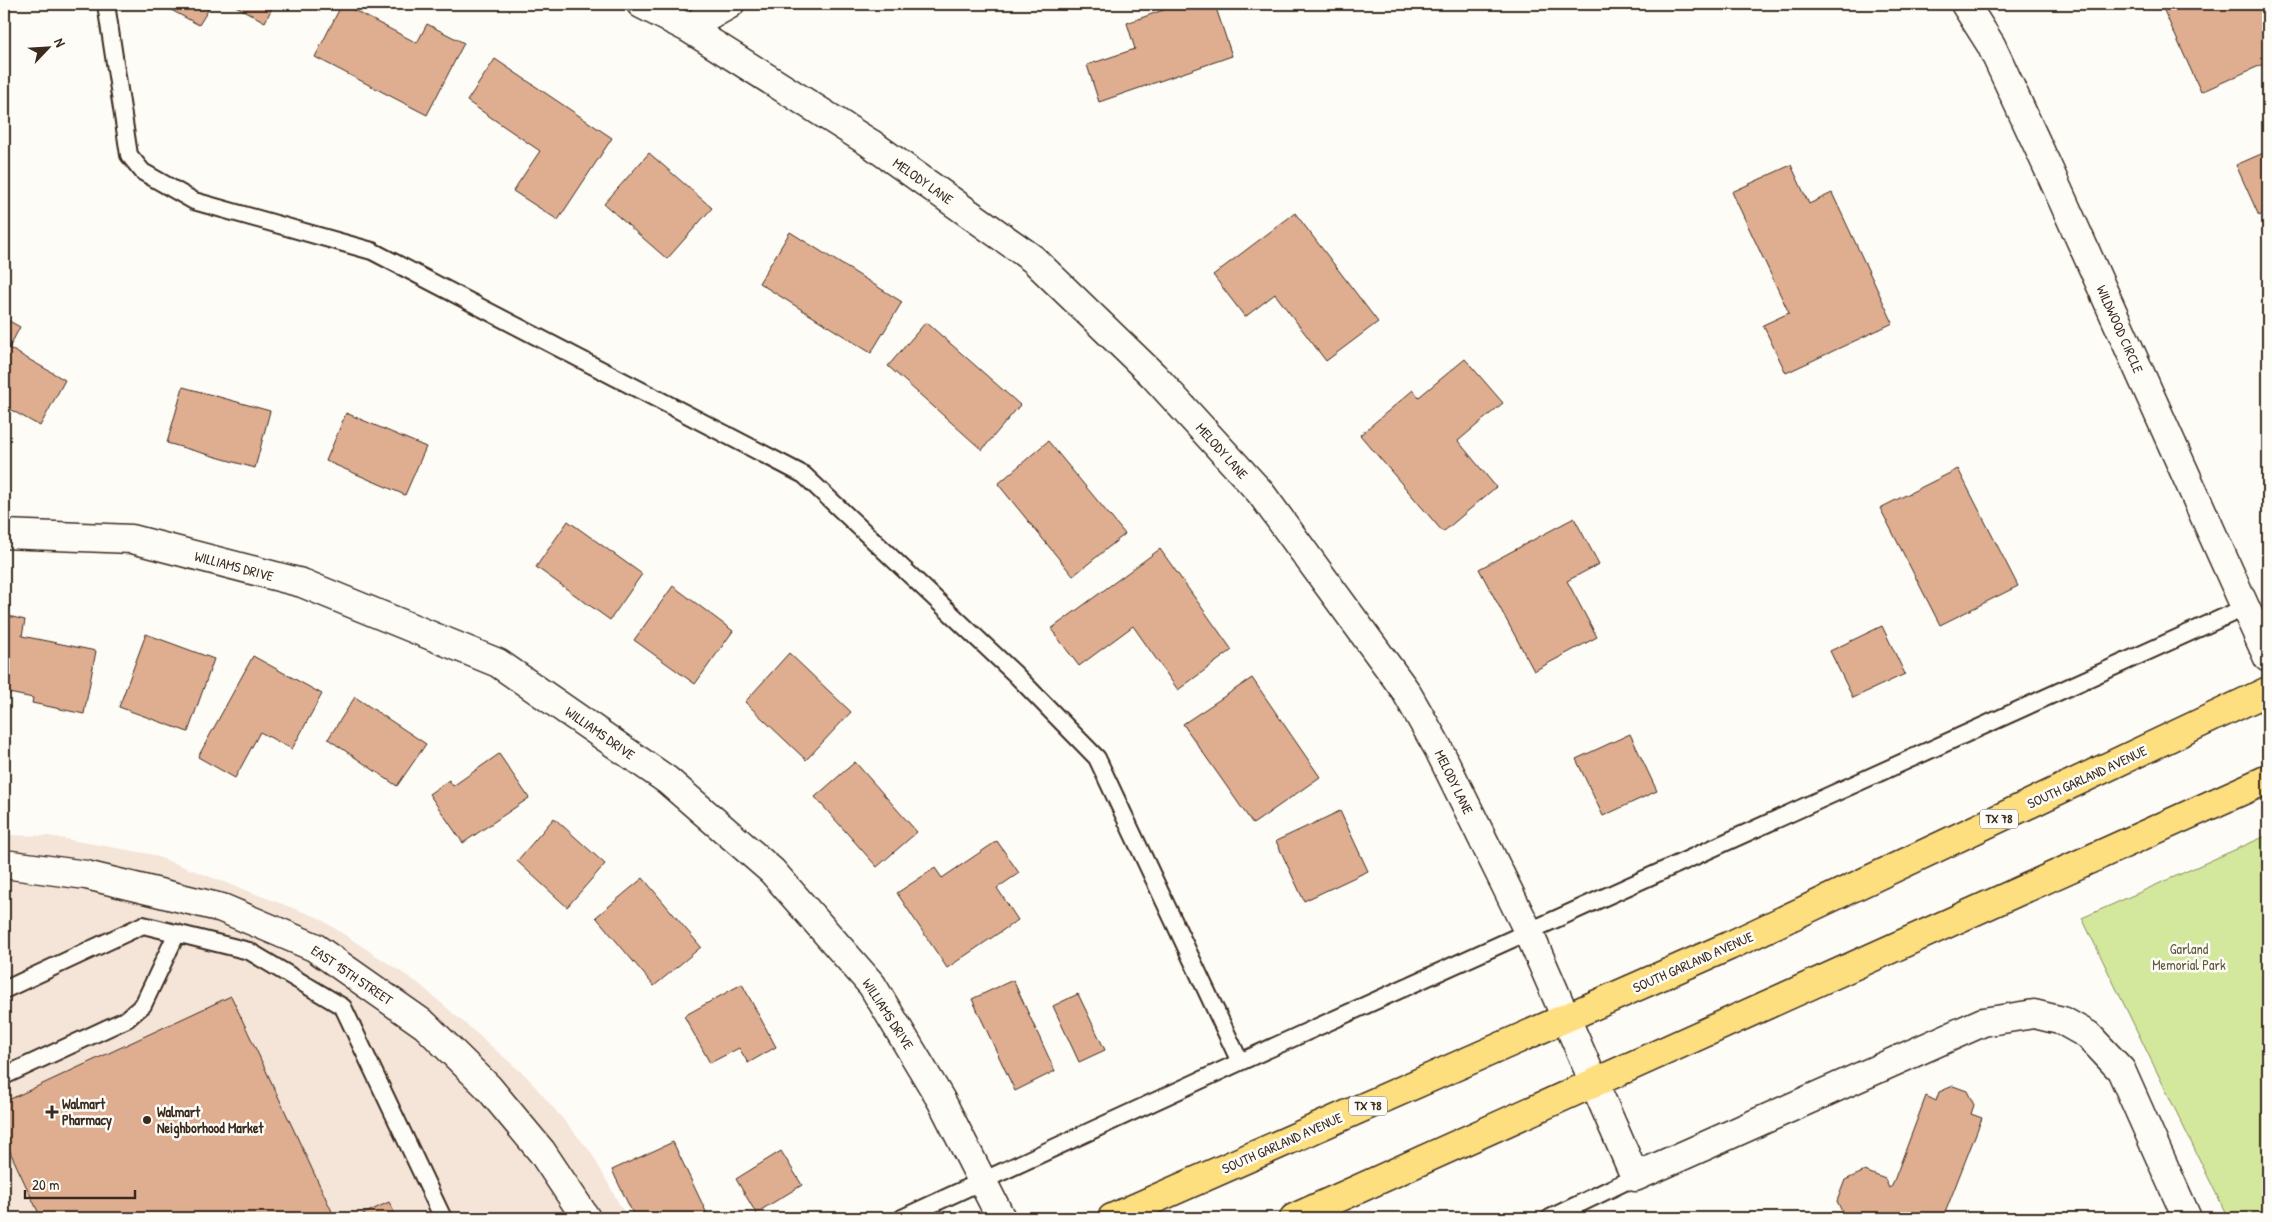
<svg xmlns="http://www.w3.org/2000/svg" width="2272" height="1222" font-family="'Patrick Hand',sans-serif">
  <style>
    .built { fill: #f4e5d8 }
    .green { fill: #d3e89d; stroke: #87895e }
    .building { fill: #dfae91; stroke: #3b2a1e }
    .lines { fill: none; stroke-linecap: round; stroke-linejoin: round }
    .lane-casing { stroke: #3b2a1e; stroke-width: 20 }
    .street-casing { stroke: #3b2a1e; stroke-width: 31 }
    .primary-casing { stroke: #3b2a1e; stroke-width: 31 }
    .lane { stroke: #fdfcf7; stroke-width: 16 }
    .street { stroke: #fdfcf7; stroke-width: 28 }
    .primary { stroke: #fddf80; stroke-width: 28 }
    .poi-dot { fill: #3b2a1e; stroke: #fdfcf7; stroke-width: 2 }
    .labels { text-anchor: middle; stroke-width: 5; stroke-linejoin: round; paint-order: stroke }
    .shield { fill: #fdfcf7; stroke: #75695f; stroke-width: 1 }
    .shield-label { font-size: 12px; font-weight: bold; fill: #3b2a1e }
    .street-label { font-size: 14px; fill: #3b2a1e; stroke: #fdfcf7 }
    .park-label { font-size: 14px; fill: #615a3e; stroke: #fdfcf7 }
    .poi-label { font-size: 14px; font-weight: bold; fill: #3b2a1e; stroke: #fdfcf7; text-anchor: start }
  </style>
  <rect width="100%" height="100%" fill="#fdfcf7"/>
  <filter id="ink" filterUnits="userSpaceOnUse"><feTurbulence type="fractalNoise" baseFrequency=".02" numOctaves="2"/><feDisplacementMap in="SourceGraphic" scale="10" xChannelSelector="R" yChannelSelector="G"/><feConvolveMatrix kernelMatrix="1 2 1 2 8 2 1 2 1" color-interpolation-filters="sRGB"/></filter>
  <g filter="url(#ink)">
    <path class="built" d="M4 835 48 836 150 854 319 918 418 983 527 1077 591 1152 627 1218H4Z"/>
    <path class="green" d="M2268 835V1218H2228L2082 918Z"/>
    <path class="building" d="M160 4H212L199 25Z
      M232 4H274L265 22Z
      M342 4 417 43 427 24 464 43 427 115 315 57Z
      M1164 4H1218L1215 5 1232 56 1099 102 1087 65 1135 49 1127 23 1166 9Z
      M2161 4H2268V62L2201 92Z
      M495 59 612 138 558 220 513 191 540 151 467 101Z
      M2268 151V211L2259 216 2236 165Z
      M649 153 712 208 667 259 604 204Z
      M1791 165 1809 204 1832 193 1893 323 1786 373 1763 325 1789 313 1732 192Z
      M1295 213 1378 322 1326 361 1275 294 1245 317 1213 275Z
      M790 232 902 302 871 353 759 283Z
      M4 318 20 327 9 348 65 380 40 426 4 406Z
      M926 322 1020 405 982 450 888 366Z
      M1465 359 1503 403 1458 441 1496 487 1443 532 1360 435 1413 390 1419 397Z
      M183 387 270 411 255 468 167 443Z
      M346 413 426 447 405 495 326 461Z
      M1048 441 1125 534 1073 576 998 484Z
      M1958 469 2018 586 1940 625 1880 508Z
      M1574 518 1599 564 1567 581 1597 637 1534 671 1479 569Z
      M568 521 642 574 610 620 536 567Z
      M1160 549 1232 650 1178 690 1133 626 1079 666 1051 629Z
      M673 586 733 631 695 684 634 640Z
      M4 615 25 620 22 636 96 651 84 714 32 703 33 698 4 692Z
      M1882 626 1905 674 1853 698 1830 651Z
      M146 634 214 659 188 732 119 707Z
      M789 653 851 712 806 760 745 702Z
      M253 656 322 694 292 749 260 732 235 778 198 757Z
      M1252 678 1320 777 1253 824 1183 724Z
      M355 697 426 744 397 786 328 739Z
      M1630 734 1657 791 1603 816 1576 759Z
      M499 754 529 798 463 843 429 794 449 780 453 786Z
      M855 762 917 832 877 867 815 797Z
      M1340 811 1368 871 1304 901 1276 841Z
      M554 818 605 864 567 907 517 861Z
      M997 841 1019 873 997 888 1018 920 947 968 897 893 935 868 942 878Z
      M643 878 701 947 654 986 596 917Z
      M1013 980 1055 1071 1015 1091 972 999Z
      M742 984 776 1047 748 1063 739 1048 710 1063 684 1016Z
      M1078 994 1105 1050 1079 1062 1053 1006Z
      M231 996 335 1218H41L4 1139V1102Z
      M1953 1086 1967 1091 1974 1105 1971 1114 1982 1118 1943 1218H1845L1837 1201 1845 1180 1865 1171 1885 1179 1889 1188 1892 1186 1926 1096 1936 1101 1939 1092Z
      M673 1142 709 1218H635L612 1170Z
      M781 1151 802 1185 756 1213 736 1179Z
      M389 1202 397 1218H355Z"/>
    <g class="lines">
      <g class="lane-casing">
        <path id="lane" d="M106 4 129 155 143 172 194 201 372 251 804 475 1015 674 1097 758 1240 1062
          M4 990 143 925 249 951 343 1007 443 1218
          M4 1076 127 1019 143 1005 177 933
          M902 1218 1240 1062 2246 607
          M1550 1218 1635 1177"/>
      </g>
      <g class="street-casing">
        <path id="street" d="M641 4 688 28 870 143 1033 259 1154 376 1260 492 1405 690 1438 748 1529 933 1635 1177 1983 1022 2034 1014 2063 1021 2088 1035 2121 1070 2187 1218
          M1965 4 1991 45 2049 170 2268 658
          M688 28 730 4
          M4 534 132 539 302 583 498 663 667 780 772 871 872 985 941 1100 1001 1218
          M4 864 86 875 222 908 314 947 425 1025 488 1087 542 1152 586 1218"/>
      </g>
      <g class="primary-casing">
        <path id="primary" d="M1112 1218 1729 946 2268 691
          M1294 1218 2268 779"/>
      </g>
      <use href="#lane" class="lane"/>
      <use href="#street" class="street"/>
      <use href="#primary" class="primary"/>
    </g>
  </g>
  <g class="poi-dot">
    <path d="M49.5 1104.5h5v5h5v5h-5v5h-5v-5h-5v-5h5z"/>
    <circle cx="147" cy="1120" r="5"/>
  </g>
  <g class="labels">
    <g class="shield">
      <rect x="1980" y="809.5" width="38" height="19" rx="4"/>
      <rect x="1349" y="1096.5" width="38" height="19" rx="4"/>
    </g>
    <g class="shield-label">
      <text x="1999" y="823">TX 78</text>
      <text x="1368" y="1110">TX 78</text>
    </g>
    <g class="street-label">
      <text transform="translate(923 181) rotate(35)" y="5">MELODY LANE</text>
      <text transform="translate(2120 329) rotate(66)" y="5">WILDWOOD CIRCLE</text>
      <text transform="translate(1222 451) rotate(48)" y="5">MELODY LANE</text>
      <text transform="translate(234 566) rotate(15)" y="5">WILLIAMS DRIVE</text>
      <text transform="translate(600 733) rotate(35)" y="5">WILLIAMS DRIVE</text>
      <text transform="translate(2087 777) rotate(-25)" y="5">SOUTH GARLAND AVENUE</text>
      <text transform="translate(1454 782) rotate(64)" y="5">MELODY LANE</text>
      <text transform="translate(1693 962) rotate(-24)" y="5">SOUTH GARLAND AVENUE</text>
      <text transform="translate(352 975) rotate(34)" y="5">EAST 15TH STREET</text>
      <text transform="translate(888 1014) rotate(57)" y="5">WILLIAMS DRIVE</text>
      <text transform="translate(1282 1143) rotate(-24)" y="5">SOUTH GARLAND AVENUE</text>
    </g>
    <g class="park-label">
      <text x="2189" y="954">Garland<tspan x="2189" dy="16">Memorial Park</tspan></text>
    </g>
    <g class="poi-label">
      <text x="62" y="1109">Walmart<tspan x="62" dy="16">Pharmacy</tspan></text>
      <text x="157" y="1117">Walmart<tspan x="157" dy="16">Neighborhood Market</tspan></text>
    </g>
  </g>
  <rect width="2272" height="1222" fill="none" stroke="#fdfcf7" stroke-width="20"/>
  <rect x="10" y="10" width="2252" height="1202" fill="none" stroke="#3b2a1e" stroke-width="2" filter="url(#ink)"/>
  <g transform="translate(48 48) rotate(65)" stroke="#fdfcf7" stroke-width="4" paint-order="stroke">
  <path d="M0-4L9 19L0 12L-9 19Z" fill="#3b2a1e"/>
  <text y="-8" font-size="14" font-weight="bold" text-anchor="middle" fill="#3b2a1e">N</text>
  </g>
  <path d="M25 1190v8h110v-8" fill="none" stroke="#3b2a1e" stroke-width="2.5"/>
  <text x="32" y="1190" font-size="15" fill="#3b2a1e" stroke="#fdfcf7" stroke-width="4" paint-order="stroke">20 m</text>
</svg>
